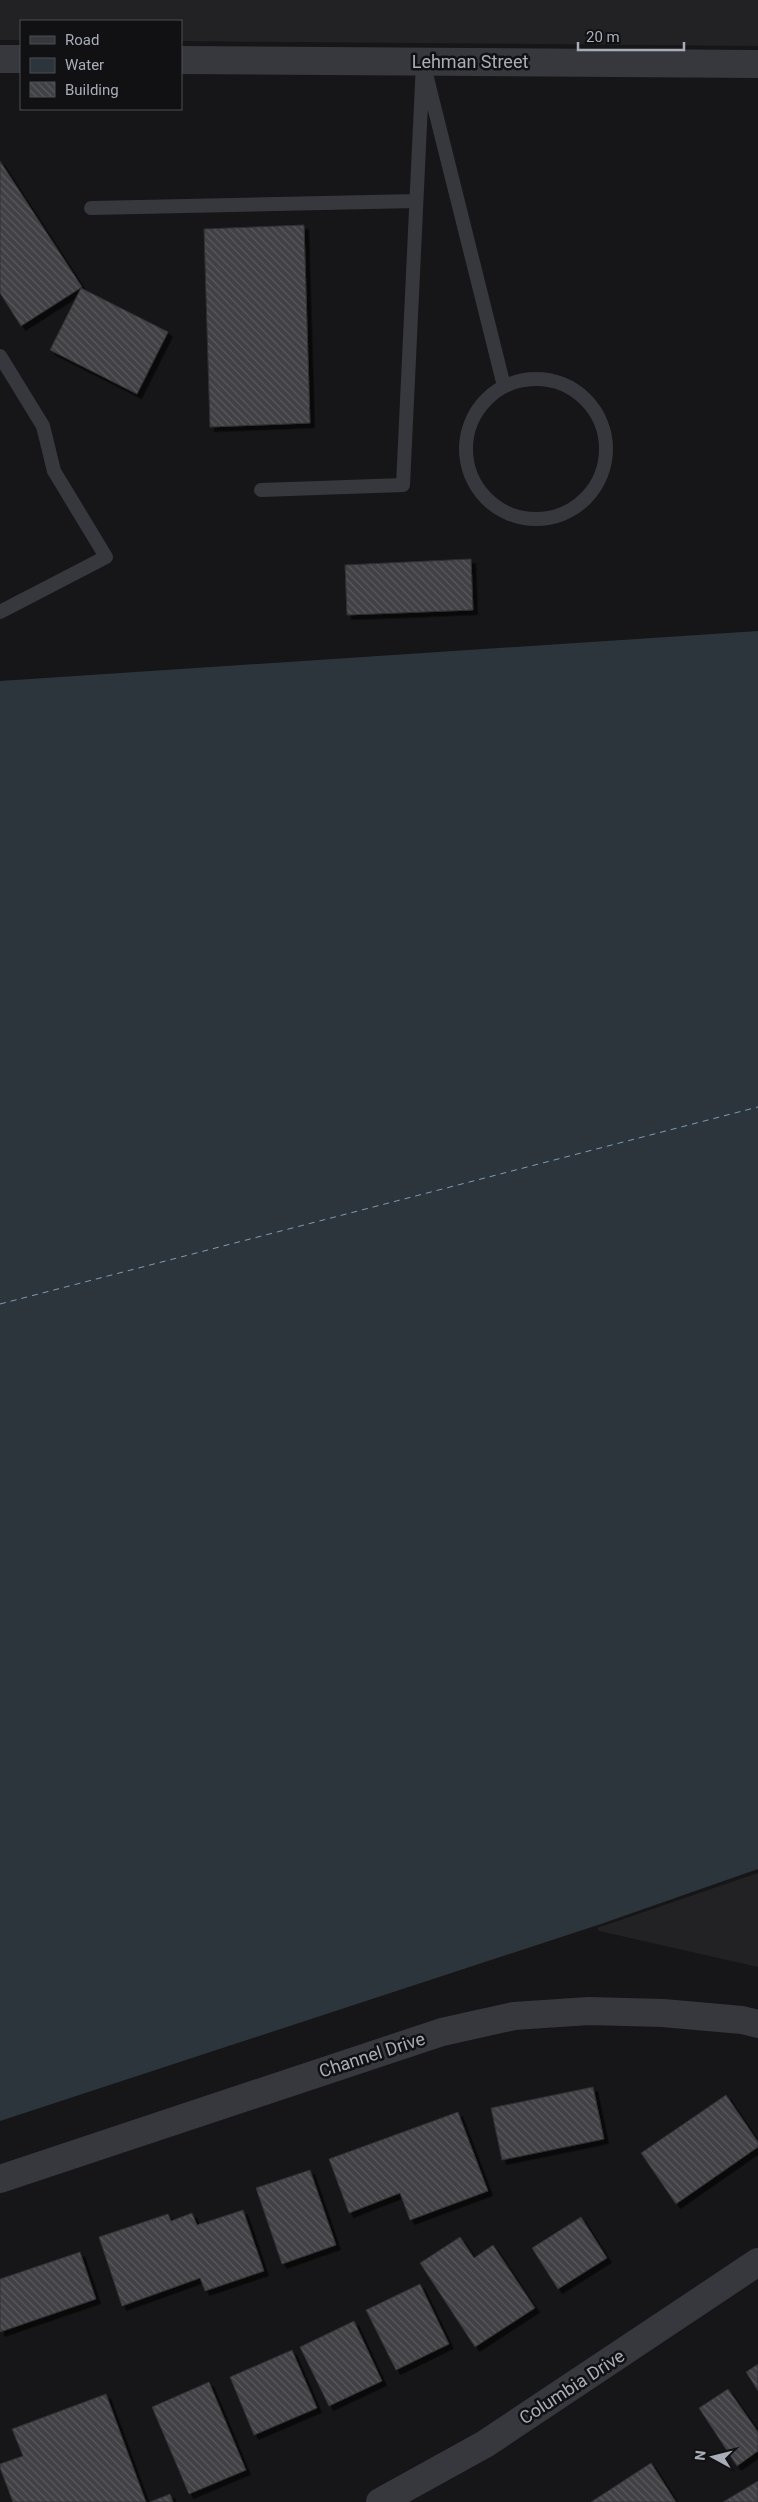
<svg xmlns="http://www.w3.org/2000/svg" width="758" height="2502" font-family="Roboto,sans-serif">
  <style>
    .built { fill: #222225 }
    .water { fill: #2c353c }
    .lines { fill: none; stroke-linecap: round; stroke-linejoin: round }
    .ferry { stroke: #7f9bb3; stroke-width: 1; stroke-dasharray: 6 5; stroke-linecap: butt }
    .building { fill: url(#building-back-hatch); stroke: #303034; filter: url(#shadow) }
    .service { stroke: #37383d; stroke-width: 14 }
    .minor { stroke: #37383d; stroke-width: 28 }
    .labels { text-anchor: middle; stroke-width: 5; stroke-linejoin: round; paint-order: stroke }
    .street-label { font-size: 18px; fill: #a8adb8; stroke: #111113 }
  </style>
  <defs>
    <pattern id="building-back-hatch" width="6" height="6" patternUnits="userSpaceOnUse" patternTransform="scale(1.25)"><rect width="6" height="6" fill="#404145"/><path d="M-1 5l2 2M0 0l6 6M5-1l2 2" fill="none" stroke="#595a5e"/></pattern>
    <filter id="shadow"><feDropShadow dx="4.5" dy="4.5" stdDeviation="0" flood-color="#0009"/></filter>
  </defs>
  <rect width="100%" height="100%" fill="#161618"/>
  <path class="built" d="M0 0H758V46L181 41V21H21V40H0Z
    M758 1873V1967L599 1931 597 1928Z"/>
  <path class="water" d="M758 631V1869L598 1925 0 2121V681Z"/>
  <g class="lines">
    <path class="ferry" d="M0 1304 758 1107"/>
  </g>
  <path class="building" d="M0 161 82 287 21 326 0 293Z
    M304 225 310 423 210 427 204 229Z
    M81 288 168 332 137 394 50 350Z
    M471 559 473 610 347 615 345 565Z
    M593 2087 604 2139 502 2160 491 2108Z
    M726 2095 758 2142V2147L676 2204 641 2153Z
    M458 2112 488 2191 410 2220 400 2193 349 2213 329 2159Z
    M310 2170 336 2245 282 2264 256 2188Z
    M243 2210 264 2271 205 2291 200 2278 122 2306 99 2237 168 2214 171 2221 192 2213 197 2225Z
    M581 2217 607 2258 558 2289 532 2248Z
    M460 2237 474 2258 493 2245 535 2308 475 2347 420 2263Z
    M80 2252 96 2299 0 2332V2279Z
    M420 2284 449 2344 396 2370 366 2310Z
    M354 2321 382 2381 329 2406 300 2347Z
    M292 2350 317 2408 254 2435 230 2377Z
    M758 2364V2391L746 2372Z
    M209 2382 246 2470 189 2494 152 2407Z
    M728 2389 758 2432V2451L737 2466 699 2408Z
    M106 2394 146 2502H13L0 2468V2464L23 2456 12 2429Z
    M651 2463 676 2502H591Z
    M758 2481V2502H723Z
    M170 2494 173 2502H150Z"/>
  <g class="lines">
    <path class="service" d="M91 208 416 201
      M0 356 43 426 54 471 106 557 0 612
      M466 449a70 70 0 1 1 140 0a70 70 0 1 1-140 0Z
      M261 490 403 485 423 62 504 386"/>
    <path class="minor" d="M0 59H21
      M181 60 758 64
      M0 2179 442 2032 514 2016 589 2011 663 2013 742 2020 758 2024
      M380 2502 485 2444 758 2262"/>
  </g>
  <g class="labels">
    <g class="street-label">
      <text x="470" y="68">Lehman Street</text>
      <text transform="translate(372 2055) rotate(-18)" y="6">Channel Drive</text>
      <text transform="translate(572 2387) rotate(-33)" y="6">Columbia Drive</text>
    </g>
  </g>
  <rect x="20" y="20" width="162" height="90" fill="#111113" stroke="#4d4f55"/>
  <rect x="30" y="36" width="25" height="8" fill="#37383d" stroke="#4d4f55"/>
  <text x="65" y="45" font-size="15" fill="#a8adb8">Road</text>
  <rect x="30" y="58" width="25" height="15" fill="#2c353c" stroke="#4d4f55"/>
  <text x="65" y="70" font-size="15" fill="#a8adb8">Water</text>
  <rect x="30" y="82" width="25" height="15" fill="url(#building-back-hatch)" stroke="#4d4f55"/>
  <text x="65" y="95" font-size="15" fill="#a8adb8">Building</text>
  <g transform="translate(713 2457) rotate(277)" stroke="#111113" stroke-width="4" paint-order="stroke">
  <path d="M0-4L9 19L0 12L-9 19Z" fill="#a8adb8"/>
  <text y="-8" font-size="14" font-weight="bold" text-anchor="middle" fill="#a8adb8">N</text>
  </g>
  <path d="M578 42v8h106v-8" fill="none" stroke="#a8adb8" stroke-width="2.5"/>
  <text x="586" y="42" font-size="15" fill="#a8adb8" stroke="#111113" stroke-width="4" paint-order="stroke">20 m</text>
</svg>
